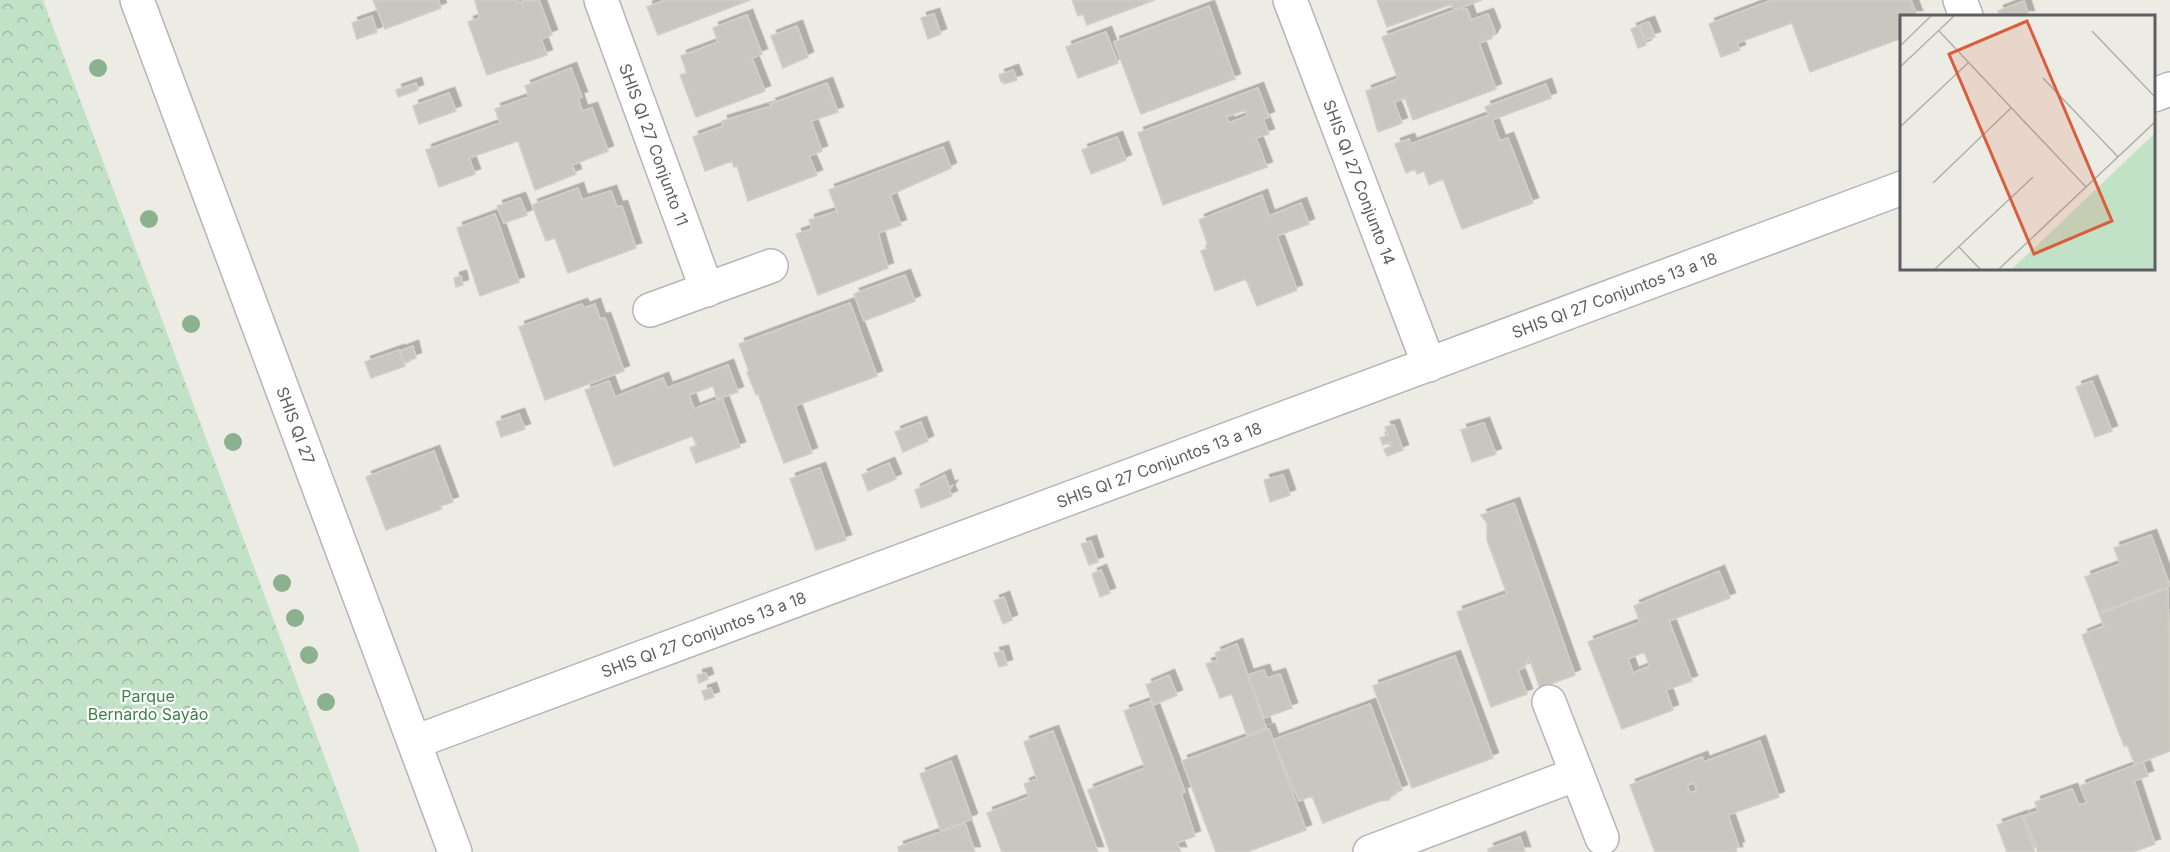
<svg xmlns="http://www.w3.org/2000/svg" width="2170" height="852" font-family="Inter,sans-serif">
  <style>
    .forest { fill: url(#forest-crowns) }
    .building { fill: #c9c6c0; stroke: #d1cec3; stroke-width: 1.5; fill-rule: evenodd; filter: url(#shadow) }
    .lines { fill: none; stroke-linecap: round; stroke-linejoin: round }
    .minor-casing { stroke: #b4b5ba; stroke-width: 36 }
    .tertiary-casing { stroke: #b4b5ba; stroke-width: 36 }
    .minor { stroke: #fff; stroke-width: 33 }
    .tertiary { stroke: #fff; stroke-width: 33 }
    .tree { fill: #8cb18f }
    .labels { text-anchor: middle; stroke-width: 4.5; stroke-linejoin: round; paint-order: stroke }
    .street-label { font-size: 16px; fill: #5c5e63; stroke: #fff }
    .park-label { font-size: 16px; fill: #3d8149; stroke: #fff }
    .inset-road { fill: none; stroke: #afafac; stroke-width: 1.5 }
    .view { fill: #d95e3e; fill-opacity: 0.15; stroke: #d95e3e; stroke-width: 3 }
    .inset-edge { fill: none; stroke: #5c5e63; stroke-width: 3 }
  </style>
  <defs>
    <pattern id="forest-crowns" width="20" height="18" patternUnits="userSpaceOnUse" patternTransform="scale(1.5)"><rect width="20" height="18" fill="#c2e2c7"/><path d="M2 6a3 3 0 1 1 6 0M12 15a3 3 0 1 1 6 0" fill="none" stroke="#a1baa5"/></pattern>
    <filter id="shadow"><feDropShadow dx="5.5" dy="-5.5" stdDeviation="0" flood-color="#0004"/></filter>
  </defs>
  <rect width="100%" height="100%" fill="#edece4"/>
  <path class="forest" d="M0 0H43L360 852H0Z"/>
  <path class="building" d="M373 0H438L441 8 385 29Z
    M478 0H517L518 2 539 0 552 35 541 39 547 55 487 75 468 22 480 18 475 1Z
    M665 0H750L658 35 647 7Z
    M1072 0H1155L1087 25 1083 14 1078 16Z
    M1377 0H1482L1454 10 1452 4 1387 27Z
    M1772 0H1911L1917 16H1902V38L1810 72 1792 23 1737 43 1740 50 1721 57 1709 24Z
    M2024 1 2029 16H2000L1998 11Z
    M1209 6 1235 79 1141 114 1114 42Z
    M1463 7 1464 10 1467 9 1471 20 1488 14 1495 32 1491 39 1479 43 1496 89 1413 120 1405 98 1394 102 1402 123 1378 132 1366 91 1398 79 1382 37Z
    M934 14 941 34 928 39 921 18Z
    M747 15 762 54 752 58 765 91 696 117 680 75 687 73 681 56 718 42 713 28Z
    M372 16 377 32 357 39 352 23Z
    M1649 22 1655 37 1645 40 1640 25Z
    M797 26 808 57 783 68 771 36Z
    M1639 26 1646 45 1638 48 1631 29Z
    M1106 32 1118 63 1078 78 1066 47Z
    M571 68 582 97 578 98 582 111 592 108 608 151 572 165 576 174 535 190 518 141 469 158 475 174 439 187 426 150 500 123 495 109 529 97 525 86Z
    M1013 70 1017 80 1004 84 1003 81 1001 82 999 75Z
    M416 83 418 90 398 97 396 90Z
    M827 83 838 112 811 121 822 151 809 156 817 175 748 201 737 166 734 167 732 161 705 171 693 137 723 126 722 121 772 106 770 104Z
    M1546 84 1551 98 1492 120 1500 141 1508 138 1533 203 1462 229 1443 179 1429 185 1424 171 1417 174 1415 169 1406 173 1395 144 1409 139 1411 144 1489 115 1485 107Z
    M1258 88 1269 117 1263 119 1269 134 1256 138 1267 167 1163 205 1138 133ZM1245 110 1247 116 1229 123 1226 117Z
    M449 93 456 111 419 124 413 106Z
    M1117 137 1126 160 1091 174 1082 150Z
    M943 147 951 168 890 195 901 225 878 233 888 268 818 295 796 234 812 229 809 220 837 211 829 190Z
    M578 188 582 200 611 191 617 207 622 206 636 248 568 273 555 238 546 241 532 205Z
    M1262 195 1269 216 1301 203 1309 224 1277 236 1297 290 1257 306 1246 279 1215 291 1201 251 1209 248 1199 220Z
    M520 198 527 215 504 223 497 206Z
    M495 214 519 282 480 296 457 228Z
    M905 275 915 301 864 321 854 294Z
    M461 276 463 285 456 287 454 278Z
    M850 303 877 376 795 406 812 453 784 463 758 394 756 395 747 372 749 371 739 344Z
    M582 304 584 308 595 304 600 319 605 318 624 371 545 400 519 327Z
    M413 346 416 358 404 362 400 351Z
    M399 350 405 366 371 378 365 362Z
    M728 365 738 392 717 399 713 386 689 395 694 409 722 398 740 447 696 463 690 448 697 445 692 436 614 466 585 390 609 381 615 397 663 378 667 388Z
    M2092 381 2112 431 2095 437 2076 387Z
    M519 414 525 429 501 437 496 422Z
    M921 422 928 441 903 452 895 432Z
    M1484 423 1496 454 1472 462 1461 430Z
    M1394 425 1403 450 1387 456 1384 449 1392 446 1391 442 1383 445 1380 438 1388 435 1385 427Z
    M434 451 453 502 440 506 442 509 386 530 366 477Z
    M889 463 896 479 868 491 862 475Z
    M820 468 846 540 816 550 790 479Z
    M945 475 949 487 952 486 949 490 952 496 921 508 915 490Z
    M1283 475 1290 495 1270 502 1264 480Z
    M1514 503 1575 675 1540 688 1529 658 1524 668 1518 670 1527 694 1491 707 1457 612 1507 594 1487 540V523L1481 515Z
    M2151 535 2170 586 2099 613 2085 577 2120 564 2114 548Z
    M1091 541 1098 562 1089 565 1081 544Z
    M1101 570 1110 593 1100 597 1092 574Z
    M1719 571 1730 598 1669 621 1692 681 1666 690 1673 710 1622 729 1588 642 1640 622 1634 606ZM1644 652 1650 666 1633 673 1628 659Z
    M2168 588 2170 751 2135 765 2127 745 2124 746 2082 635 2104 626 2099 614Z
    M1004 597 1012 620 1003 624 994 601Z
    M1237 644 1266 728 1247 735 1232 694 1220 698 1206 664 1218 660 1215 653Z
    M1003 651 1007 665 999 667 994 653Z
    M1455 656 1493 758 1412 788 1373 686Z
    M1264 670 1267 678 1280 674 1292 708 1264 718 1248 675Z
    M706 673 708 679 699 683 697 675Z
    M1169 675 1177 695 1154 705 1146 685Z
    M711 688 714 697 705 700 702 691Z
    M1151 701 1185 792 1181 793 1195 836 1177 843 1181 852H1110L1088 790 1145 768 1124 711Z
    M1370 704 1402 790 1394 793 1389 800 1380 801 1323 823 1312 796 1299 801 1273 740Z
    M1269 729 1306 830 1247 852H1216L1182 761Z
    M1053 731 1098 852H1002L987 813 1029 797 1024 784 1037 779 1024 742Z
    M1760 741 1779 797 1728 815 1739 847 1736 848 1737 852H1655L1630 785 1702 757 1704 762ZM1694 783 1697 790 1690 793 1687 785Z
    M951 761 972 819 941 831 920 774Z
    M2143 762 2148 776 2134 781 2155 844 2133 852H2038L2024 816 2038 811 2035 802 2072 789 2079 805 2087 803 2080 786Z
    M2022 816 2035 852H2007L1997 825Z
    M965 823 975 852H899L898 847Z
    M1520 837 1525 852H1489L1488 849Z"/>
  <g class="lines">
    <g class="minor-casing">
      <g id="minor">
        <path id="s1" d="M601 0 707 290"/>
        <path id="s2" d="M1290 0 1429 365"/>
        <path d="M1960 0 1966 16"/>
        <path d="M650 310 771 266"/>
        <path d="M1549 702 1602 838"/>
        <path d="M1370 852 1577 774"/>
      </g>
    </g>
    <g class="tertiary-casing">
      <g id="tertiary">
        <path id="s3" d="M137 0 455 852"/>
        <path d="M2154 95 2170 89"/>
        <path id="s4" d="M415 742 1902 188"/>
      </g>
    </g>
    <use href="#minor" class="minor"/>
    <use href="#tertiary" class="tertiary"/>
  </g>
  <g class="tree">
    <circle cx="98" cy="68" r="9"/>
    <circle cx="149" cy="219" r="9"/>
    <circle cx="191" cy="324" r="9"/>
    <circle cx="233" cy="442" r="9"/>
    <circle cx="282" cy="583" r="9"/>
    <circle cx="295" cy="618" r="9"/>
    <circle cx="309" cy="655" r="9"/>
    <circle cx="326" cy="702" r="9"/>
  </g>
  <g class="labels">
    <g class="street-label">
      <text dy="6" stroke="none"><textPath href="#s1" startOffset="154">SHIS QI 27 Conjunto 11</textPath></text>
      <text dy="6" stroke="none"><textPath href="#s2" startOffset="195">SHIS QI 27 Conjunto 14</textPath></text>
      <text dy="6" stroke="none"><textPath href="#s4" startOffset="1280">SHIS QI 27 Conjuntos 13 a 18</textPath></text>
      <text dy="6" stroke="none"><textPath href="#s3" startOffset="454">SHIS QI 27</textPath></text>
      <text dy="6" stroke="none"><textPath href="#s4" startOffset="794">SHIS QI 27 Conjuntos 13 a 18</textPath></text>
      <text dy="6" stroke="none"><textPath href="#s4" startOffset="308">SHIS QI 27 Conjuntos 13 a 18</textPath></text>
    </g>
    <g class="park-label">
      <text x="148" y="702">Parque<tspan x="148" dy="18">Bernardo Sayão</tspan></text>
    </g>
  </g>
  <g transform="translate(1900 15)">
    <rect width="255" height="255" fill="#edece4"/>
    <path d="M255 118V254H112L235 137Z" fill="#c2e2c7"/>
    <path class="inset-road" d="M39 16 186 172M192 16 255 82M0 31 31 1M0 52 54 1M143 63 218 142M0 112 68 48M33 168 111 93M59 232 80 254M35 254 133 162M99 254 255 107"/>
    <path class="view" d="M127 6 212 206 134 239 49 39Z"/>
    <rect width="255" height="255" class="inset-edge"/>
  </g>
</svg>
